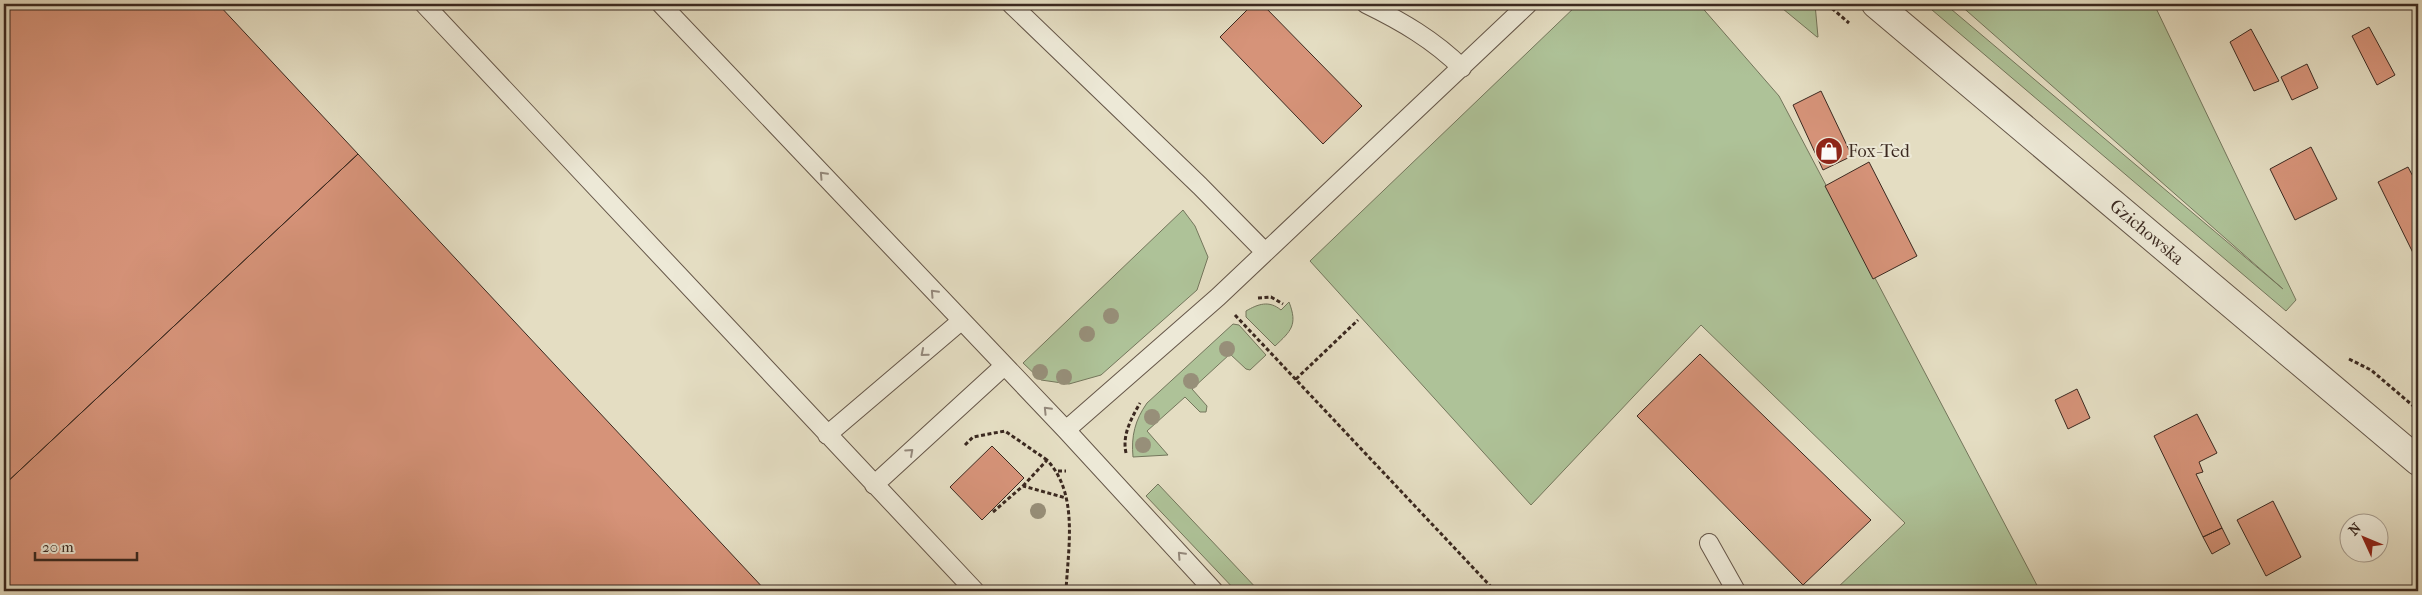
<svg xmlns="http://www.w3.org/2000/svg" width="2422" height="595" font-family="'IM FELL French Canon',serif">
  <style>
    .green { fill: #aec298; stroke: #74765c }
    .building { fill: #d69379; stroke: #3b2920 }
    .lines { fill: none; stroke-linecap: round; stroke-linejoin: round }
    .service-casing { stroke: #655648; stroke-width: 20 }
    .tertiary-casing { stroke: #655648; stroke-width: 30 }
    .path { stroke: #3b2920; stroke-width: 3; stroke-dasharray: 4 2.5; stroke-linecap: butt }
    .service { stroke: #ede9d7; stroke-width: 18 }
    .tertiary { stroke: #ede9d7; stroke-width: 28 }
    .tree { fill: #978f79 }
    .oneway { stroke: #94897c }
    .labels { text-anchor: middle; stroke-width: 4; stroke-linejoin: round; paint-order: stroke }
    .poi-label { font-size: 18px; fill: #3b2920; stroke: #ede9d7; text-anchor: start }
    .street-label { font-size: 18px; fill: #3b2920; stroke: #ede9d7 }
  </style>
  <rect width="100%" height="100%" fill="#e4ddc2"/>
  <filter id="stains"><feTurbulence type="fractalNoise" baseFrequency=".004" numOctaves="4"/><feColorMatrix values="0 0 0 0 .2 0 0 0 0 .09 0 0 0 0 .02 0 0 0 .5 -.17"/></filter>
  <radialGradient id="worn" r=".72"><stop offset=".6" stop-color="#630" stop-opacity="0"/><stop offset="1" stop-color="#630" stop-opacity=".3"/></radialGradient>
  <path class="green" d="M1578 4H1699L1779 96 2040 591H2094H1834L1905 523 1701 325 1531 505 1310 261Z
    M1777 4H1815L1818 37H1817Z
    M1925 4H1945L2283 289 1959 4H2154L2296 300 2286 311Z
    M1183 210 1195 226 1208 257 1197 290 1101 375 1069 384 1041 380 1023 363Z
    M1289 302C1298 325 1291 331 1275 346L1246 317V311C1258 304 1269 300 1281 310Z
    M1233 324 1239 325 1266 355 1250 370 1246 369 1230 354 1192 389 1207 406 1206 412H1200L1185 397 1147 431 1168 455 1133 457C1131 436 1135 420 1147 403Z
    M1158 484 1259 591H1236L1146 496Z"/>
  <path class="building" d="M4 4H218L358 154 4 485Z
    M1253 4H1262L1362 106 1323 144 1220 37Z
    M2369 27 2395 75 2377 85 2352 36Z
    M2251 29 2279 81 2254 91 2230 42Z
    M2307 64 2318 88 2292 100 2281 77Z
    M1821 91 1852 156 1823 170 1793 105Z
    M2311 147 2337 199 2295 220 2270 169Z
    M358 154 766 591H4V485Z
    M1869 162 1917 256 1873 279 1825 186Z
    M2408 167 2418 186V263L2378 182Z
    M1700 354 1871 520 1803 585 1637 416Z
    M2077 389 2090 418 2068 429 2055 400Z
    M2197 414 2217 453 2199 462 2203 472 2196 474 2222 528 2203 537 2154 436Z
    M992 446 1024 478 982 520 950 487Z
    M2273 501 2301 557 2266 576 2237 520Z
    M2222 528 2230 544 2212 554 2203 537Z"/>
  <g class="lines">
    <g class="service-casing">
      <path id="service" d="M424 4 975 591
        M661 4 1066 430 1214 591
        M1011 4 1200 186 1265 252
        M1366 4C1401 21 1434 40 1462 68
        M1066 430 1218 297 1528 4
        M827 435 961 321
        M874 485 1004 366
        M1709 543 1736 591"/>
    </g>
    <g class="tertiary-casing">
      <path id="tertiary" d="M1876 4 2418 461"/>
    </g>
    <path class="path" d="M1827 4 1849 23
      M1258 298 1271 297 1283 304
      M1235 315 1495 591
      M2349 359 2371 370 2418 410
      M1296 379 1358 320
      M965 445 973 437 1005 431 1047 460
      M1126 453C1122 435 1131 419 1140 403
      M1058 471H1066
      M1023 486 1047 460C1079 494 1068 548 1066 591
      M993 512 1023 486 1066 498"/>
    <use href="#service" class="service"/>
    <use href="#tertiary" class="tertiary"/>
  </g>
  <g class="tree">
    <circle cx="1111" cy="316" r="8"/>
    <circle cx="1087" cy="334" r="8"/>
    <circle cx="1227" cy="349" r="8"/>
    <circle cx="1040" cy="372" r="8"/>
    <circle cx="1064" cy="377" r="8"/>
    <circle cx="1191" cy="381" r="8"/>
    <circle cx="1152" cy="417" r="8"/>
    <circle cx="1143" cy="445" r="8"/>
    <circle cx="1038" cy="511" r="8"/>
  </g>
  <defs><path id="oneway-chevron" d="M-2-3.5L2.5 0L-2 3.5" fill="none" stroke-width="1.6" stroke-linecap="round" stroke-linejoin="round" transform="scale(1.25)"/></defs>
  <g class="oneway">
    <use href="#oneway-chevron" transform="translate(823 175) rotate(-133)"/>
    <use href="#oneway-chevron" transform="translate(934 293) rotate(-133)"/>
    <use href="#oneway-chevron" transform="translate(924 353) rotate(140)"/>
    <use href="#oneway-chevron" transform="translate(1047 410) rotate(-134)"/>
    <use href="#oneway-chevron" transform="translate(910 452) rotate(-42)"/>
    <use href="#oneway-chevron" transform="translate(1181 555) rotate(-133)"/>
  </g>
  <defs>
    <g id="shop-disc" transform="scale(1.4375)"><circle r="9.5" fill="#8f2418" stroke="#ede9d7"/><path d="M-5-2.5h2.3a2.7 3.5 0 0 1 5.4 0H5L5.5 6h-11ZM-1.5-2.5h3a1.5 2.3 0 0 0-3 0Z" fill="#fff"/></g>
  </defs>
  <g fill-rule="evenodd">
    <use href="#shop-disc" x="1829" y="151"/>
  </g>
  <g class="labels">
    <g class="poi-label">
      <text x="1848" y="157">Fox-Ted</text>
    </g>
    <g class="street-label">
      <text transform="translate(2147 232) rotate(40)" y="6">Gzichowska</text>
    </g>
  </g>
  <rect width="2422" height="595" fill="none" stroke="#e4ddc2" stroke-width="20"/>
  <rect x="5" y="5" width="2412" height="585" fill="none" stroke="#3b2920" stroke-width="2.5"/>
  <rect x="10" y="10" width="2402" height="575" fill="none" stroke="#3b2920"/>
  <g transform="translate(2364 538) rotate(314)"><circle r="24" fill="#ede9d7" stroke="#a69c8e"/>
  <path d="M0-4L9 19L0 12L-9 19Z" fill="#8f2418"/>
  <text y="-8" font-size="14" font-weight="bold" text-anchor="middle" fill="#3b2920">N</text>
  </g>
  <path d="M35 552v8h102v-8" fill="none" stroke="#3b2920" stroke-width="2.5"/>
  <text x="42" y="552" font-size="15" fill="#3b2920" stroke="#ede9d7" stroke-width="4" paint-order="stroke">20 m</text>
  <rect width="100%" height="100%" filter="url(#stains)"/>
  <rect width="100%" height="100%" fill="url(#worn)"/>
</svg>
